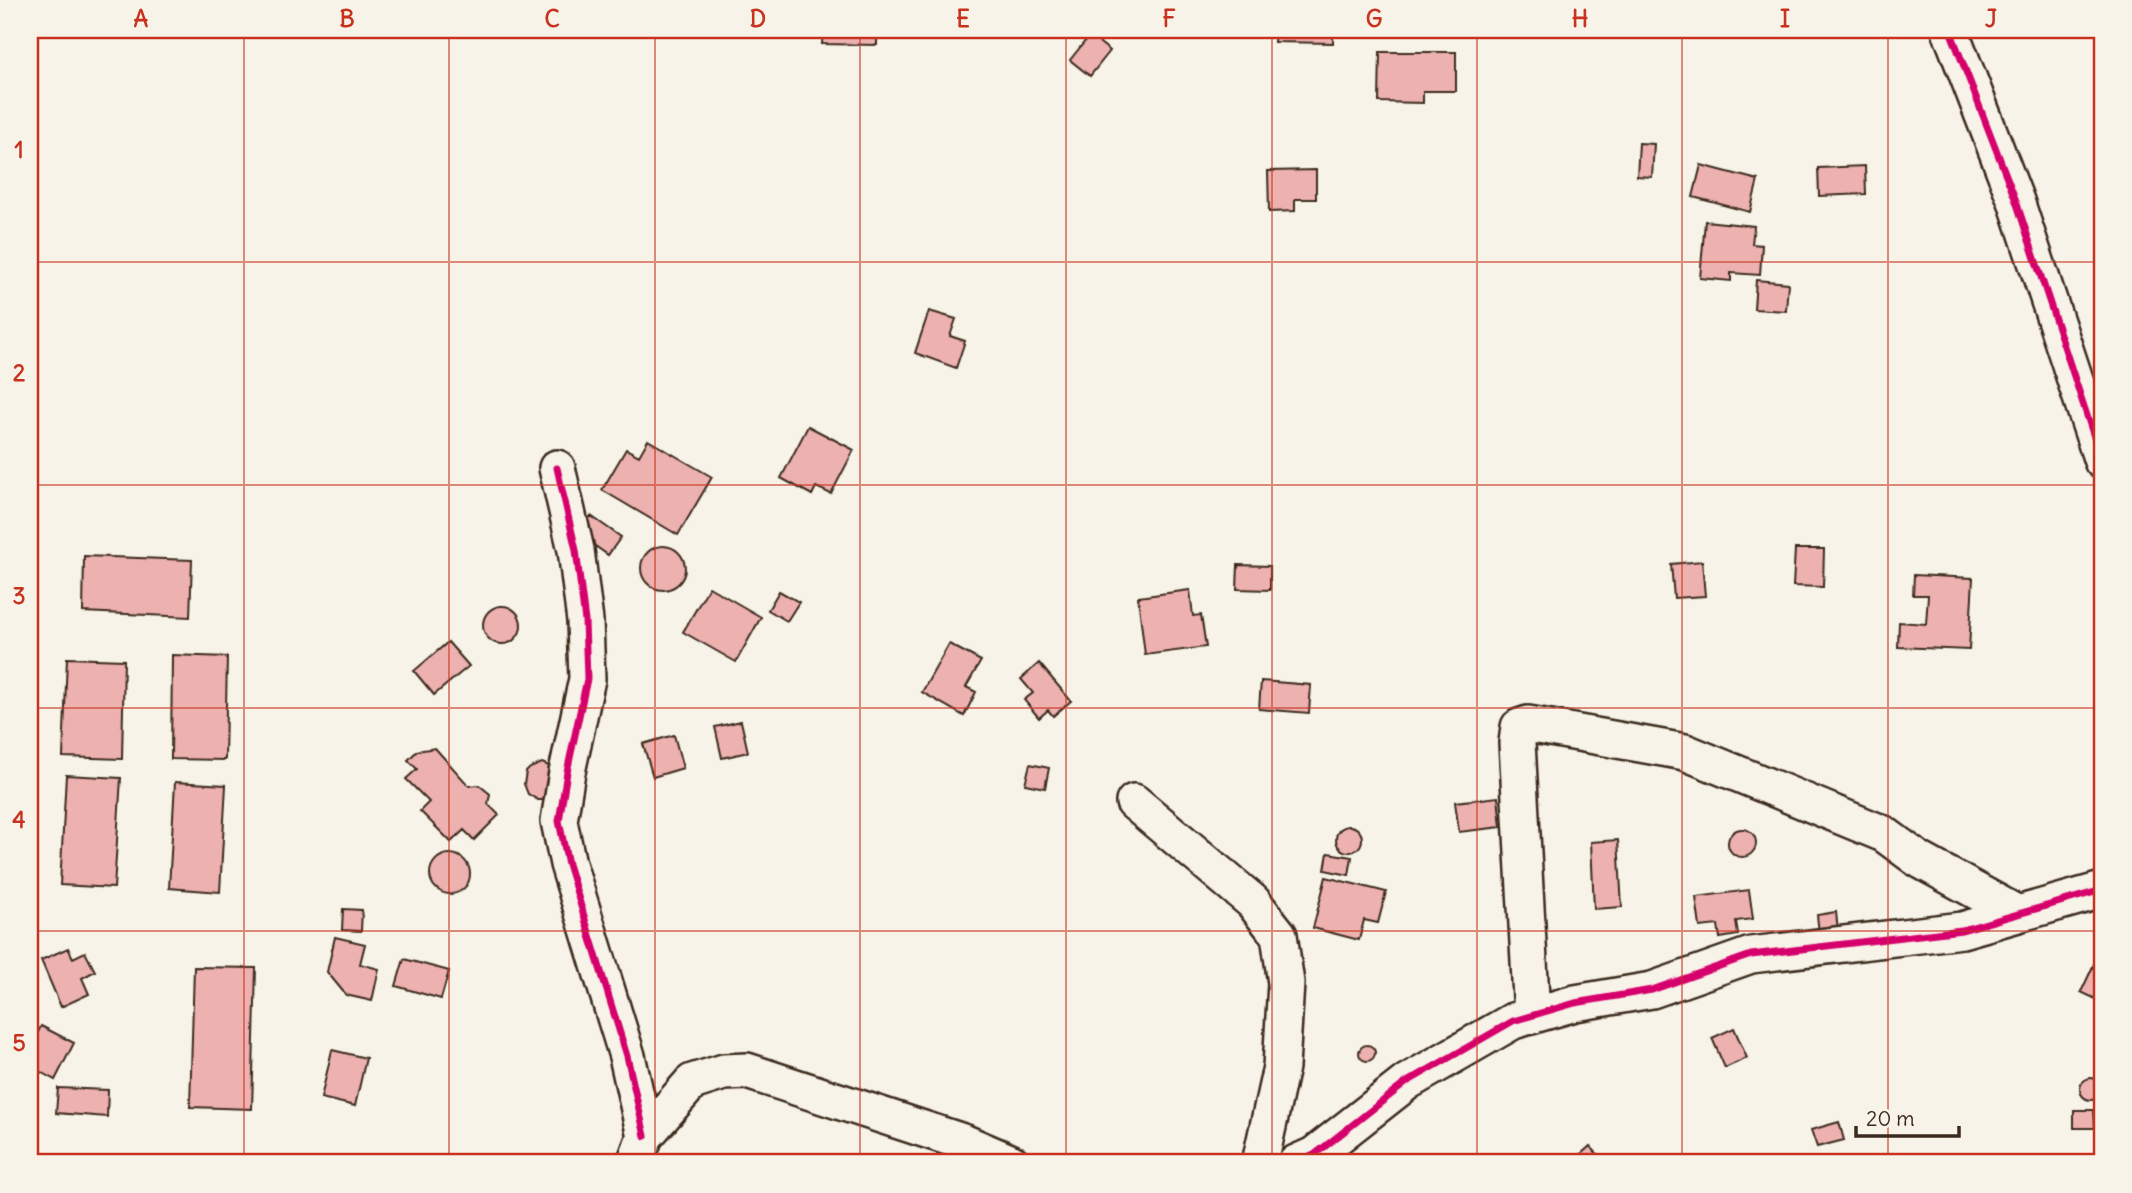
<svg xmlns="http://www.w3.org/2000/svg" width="2132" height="1193" font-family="Delius,sans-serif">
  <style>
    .building { fill: #edb1b0; stroke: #3b2a1e; stroke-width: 2 }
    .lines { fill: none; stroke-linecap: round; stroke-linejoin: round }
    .minor-casing { stroke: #3b2a1e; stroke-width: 40 }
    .minor { stroke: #f7f3e8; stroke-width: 35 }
    .cycleway-casing { stroke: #f7f3e8; stroke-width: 11 }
    .cycleway { stroke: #d6006c; stroke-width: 7 }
    .grid { fill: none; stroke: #c8321e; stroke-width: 2; stroke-opacity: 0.55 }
    .neatline { fill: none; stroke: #c8321e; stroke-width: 2.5 }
    .grid-label { font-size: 23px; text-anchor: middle; font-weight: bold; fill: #c8321e }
  </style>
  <rect width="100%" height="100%" fill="#f7f3e8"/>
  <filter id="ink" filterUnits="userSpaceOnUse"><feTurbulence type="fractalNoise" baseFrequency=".0143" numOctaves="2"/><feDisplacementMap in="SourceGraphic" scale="14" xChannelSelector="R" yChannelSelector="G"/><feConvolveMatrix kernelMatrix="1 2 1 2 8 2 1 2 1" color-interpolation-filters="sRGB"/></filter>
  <g filter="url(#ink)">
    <path class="building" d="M823 30H877V45L822 44Z
      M1275 30H1333V43L1274 42Z
      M1090 35 1110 51 1090 76 1070 60Z
      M1380 52H1456V91H1423V103L1379 102Z
      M1639 143 1654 144 1652 177 1637 176Z
      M1701 165 1758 180 1750 212 1693 197Z
      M1865 166 1866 194 1819 196 1818 168Z
      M1316 170V199H1295V211L1269 212 1268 171Z
      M1705 221 1754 226 1752 244 1762 245 1760 275 1731 273V281L1700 278Z
      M1756 280 1788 283 1786 311 1754 309Z
      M929 311 956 319 950 336 965 341 956 368 915 353Z
      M808 426 854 450 831 494 816 487 812 495 781 478Z
      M648 440 712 477 678 535 602 490 626 449 639 456Z
      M591 516 621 537 608 555 578 534Z
      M641 568a22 22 0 1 1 44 0a22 22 0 1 1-44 0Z
      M1795 549H1824L1823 587 1793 586Z
      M84 556 192 560 190 617 83 612Z
      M1702 561 1705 596 1674 598 1671 564Z
      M1238 565 1270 566V590L1237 589Z
      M1914 575 1973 578 1969 650 1898 647 1899 622 1926 624 1928 595H1913Z
      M709 587 761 617 736 662 683 632Z
      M1190 590 1193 616 1201 615 1206 647 1145 655 1138 597Z
      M779 591 799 602 787 621 768 610Z
      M483 625a19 19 0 1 1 38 0a19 19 0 1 1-38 0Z
      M448 642 469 666 434 695 414 671Z
      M949 644 981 661 966 687 976 692 964 716 922 692Z
      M172 655 227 657 225 760 171 759Z
      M67 658 124 660 122 759 63 757Z
      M1039 663 1071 701 1053 716 1048 710 1039 718 1024 700 1033 693 1021 679Z
      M1261 681 1311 685 1309 713 1259 709Z
      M741 721 748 752 722 758 715 727Z
      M674 735 683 768 653 777 643 744Z
      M435 748 469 786 479 785 490 794 488 804 499 815 474 840 464 830 451 842 420 811 429 802 406 779 417 769 408 760 417 751Z
      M542 763 554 768 549 799 544 800H538L528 794 524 784 526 772 530 768Z
      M1030 764 1049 768 1045 788 1025 784Z
      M66 775 121 778 114 888 60 885Z
      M175 782 226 785 220 892 169 888Z
      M1498 797 1501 827 1459 832 1455 802Z
      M1336 839a13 13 0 1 1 26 0a13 13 0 1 1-26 0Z
      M1728 843a14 14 0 1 1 28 0a14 14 0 1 1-28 0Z
      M1618 840 1622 907 1594 909 1591 842Z
      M1328 853 1352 857 1349 875 1325 870Z
      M430 874a20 20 0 1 1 40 0a20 20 0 1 1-40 0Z
      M1326 877 1386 892 1378 923 1364 920 1359 940 1313 928Z
      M1749 890 1753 919 1736 921 1738 935 1720 938 1718 925 1700 927 1696 897Z
      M343 909 362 910 361 931 342 930Z
      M1836 912 1838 931 1819 933 1817 915Z
      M335 937 365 944 360 964 379 969 372 1001 346 995 327 972Z
      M2102 947V1002L2081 992Z
      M68 948 73 958 85 952 95 971 82 978 89 994 61 1007 41 960Z
      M404 959 449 971 441 999 396 986Z
      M194 967 256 968 252 1109 190 1107Z
      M41 1026 74 1043 55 1080 30 1066V1048Z
      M1734 1028 1747 1058 1725 1068 1712 1038Z
      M1359 1053a8 8 0 1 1 16 0a8 8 0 1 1-16 0Z
      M332 1050 366 1058 355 1106 321 1098Z
      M2080 1089a11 11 0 1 1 22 0a11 11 0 1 1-22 0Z
      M58 1088 108 1090 107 1117 56 1113Z
      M2074 1110H2094L2095 1128H2074Z
      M1839 1122 1844 1140 1817 1147 1811 1130Z
      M1590 1146 1606 1163H1571Z"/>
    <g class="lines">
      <g class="minor-casing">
        <path id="minor" d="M1950 30 2016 201 2102 461
          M557 468 576 550 585 621 587 679 567 772 559 821 568 864 627 1056 645 1136
          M1134 802 1253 902 1279 935 1286 983 1281 1067 1260 1163
          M1532 1016 1517 743 1519 727 1528 724 1685 752 1884 834 1918 859 2018 914
          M635 1163 645 1136 692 1082 724 1072 747 1071 963 1142 1012 1163
          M1296 1163 1314 1155 1407 1082 1513 1021 1575 1003 1652 990 1751 955 1962 930 2102 890"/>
      </g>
      <use href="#minor" class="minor"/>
      <g class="cycleway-casing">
        <path id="cycleway" d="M1950 30 2016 201 2102 461
          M557 468 576 550 585 621 587 679 567 772 559 821 568 864 627 1056 645 1136
          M1296 1163 1314 1155 1407 1082 1513 1021 1575 1003 1652 990 1751 955 1962 930 2102 890"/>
      </g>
      <use href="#cycleway" class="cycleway"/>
    </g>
  </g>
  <path class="grid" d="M244 30V1163M449 30V1163M655 30V1163M860 30V1163M1066 30V1163M1272 30V1163M1477 30V1163M1682 30V1163M1888 30V1163M30 262H2102M30 485H2102M30 708H2102M30 931H2102"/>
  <rect width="2132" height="1193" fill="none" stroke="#f7f3e8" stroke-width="77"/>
  <path d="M1856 1126v10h103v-10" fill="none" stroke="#3b2a1e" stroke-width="3.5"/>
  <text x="1866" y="1126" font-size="21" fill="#3b2a1e" stroke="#f7f3e8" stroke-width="5" paint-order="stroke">20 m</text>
  <rect x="38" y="38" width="2056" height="1116" class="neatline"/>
  <g class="grid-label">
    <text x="141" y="27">A</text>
    <text x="347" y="27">B</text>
    <text x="552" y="27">C</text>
    <text x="758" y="27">D</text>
    <text x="963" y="27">E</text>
    <text x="1169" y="27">F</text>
    <text x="1374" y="27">G</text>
    <text x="1580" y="27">H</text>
    <text x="1785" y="27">I</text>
    <text x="1991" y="27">J</text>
    <text x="19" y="158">1</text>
    <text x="19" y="381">2</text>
    <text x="19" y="604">3</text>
    <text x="19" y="828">4</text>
    <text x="19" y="1051">5</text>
  </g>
</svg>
